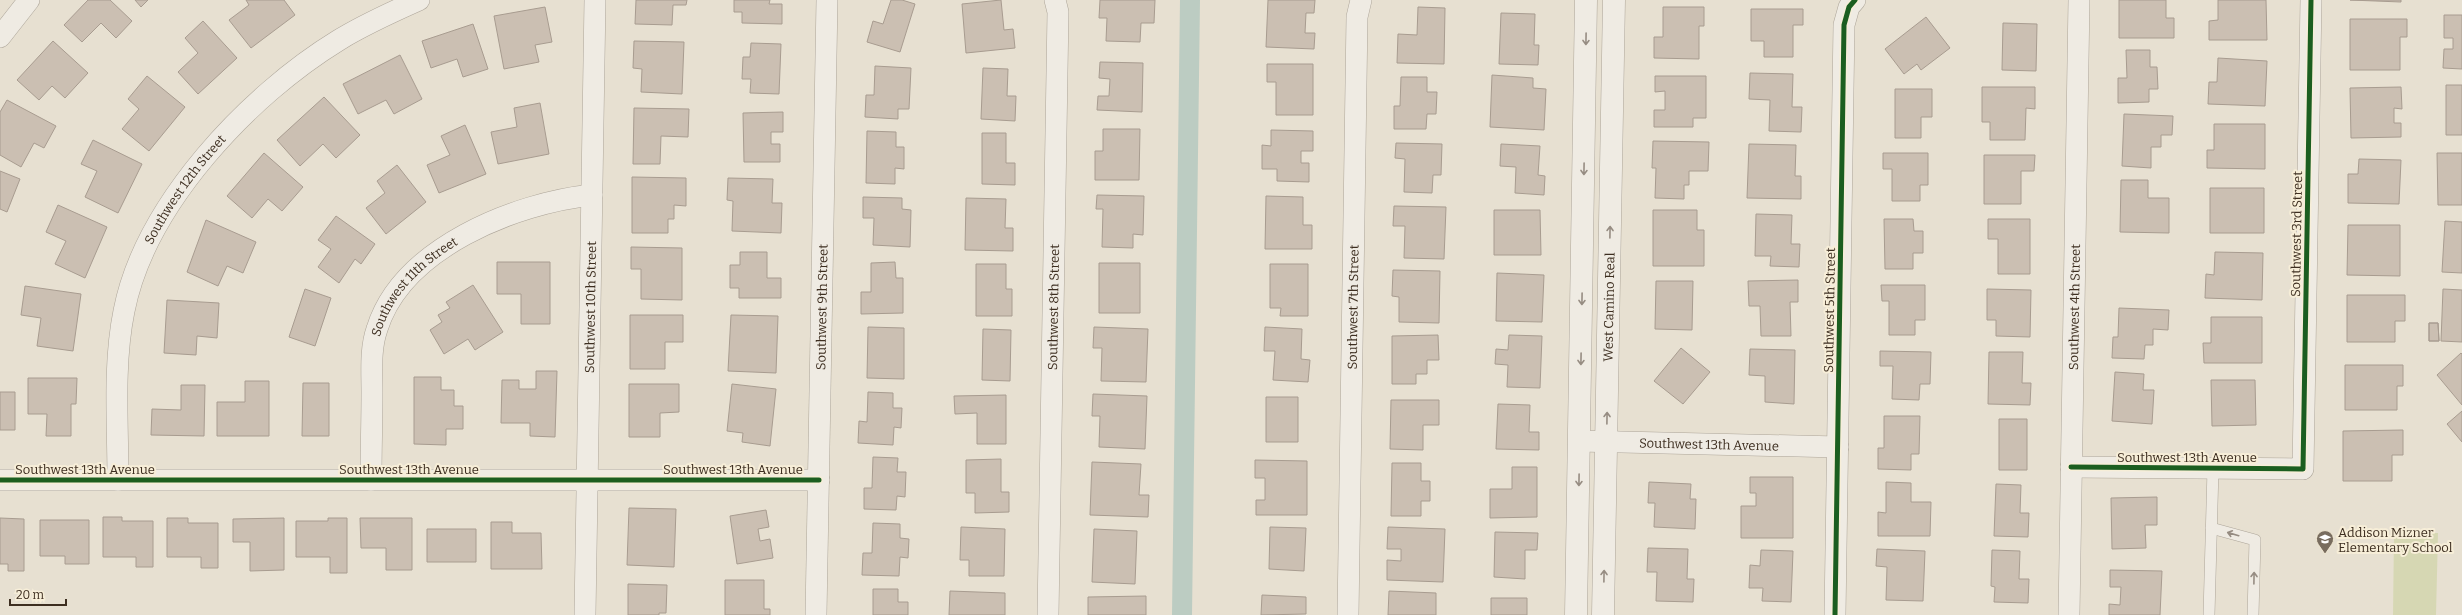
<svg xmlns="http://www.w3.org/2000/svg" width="2462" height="615" font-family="Bitter,serif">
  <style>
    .green { fill: #d6d7b3 }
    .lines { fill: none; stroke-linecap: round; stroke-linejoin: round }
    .canal { stroke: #bcccc2; stroke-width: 20 }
    .building { fill: #cbbfb2; stroke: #a89c90 }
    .service-casing { stroke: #ada599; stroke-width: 12 }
    .minor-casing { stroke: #ada599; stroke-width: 22 }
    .tertiary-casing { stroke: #ada599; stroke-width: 23 }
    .service { stroke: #efebe3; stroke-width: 11 }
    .minor { stroke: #efebe3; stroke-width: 21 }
    .tertiary { stroke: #efebe3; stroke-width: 22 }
    .cycleway-casing { stroke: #f7eed8; stroke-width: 8 }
    .cycleway { stroke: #1b5e20; stroke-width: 5 }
    .oneway { stroke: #968c82 }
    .labels { text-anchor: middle; stroke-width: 4; stroke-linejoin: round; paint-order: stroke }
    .street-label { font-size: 13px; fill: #3d2e20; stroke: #f7eed8 }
    .poi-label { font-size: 13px; fill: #3d2e20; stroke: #f7eed8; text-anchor: start }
  </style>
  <rect width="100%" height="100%" fill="#e7e0d1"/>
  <path class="green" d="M2394 533H2438L2436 615H2393Z"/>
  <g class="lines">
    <path class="canal" d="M1182 615 1190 0"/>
  </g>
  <path class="building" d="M88 0H110L132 21 116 38 101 23 82 42 64 25Z
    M135 0H148L141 7Z
    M246 0H284L295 15 251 48 229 20 249 5Z
    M636 0H687L686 5H673L672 25 635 24Z
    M734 0H770L769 4H782V24L742 23V12H734Z
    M891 0H902L915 4 900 52 867 42 873 21 883 24Z
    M1001 0 1004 30 1013 29 1015 48 966 53 962 4Z
    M1100 0H1155L1154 23H1141L1140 42 1106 41 1107 18H1099Z
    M1268 0H1315L1314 13H1306L1305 33H1315L1314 49 1266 47Z
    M2119 0H2166V18H2174V38H2119Z
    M2218 0H2266L2267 40H2209V21L2218 20Z
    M2350 0H2401V2Z
    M545 7 552 42 535 45 539 62 504 69 494 16Z
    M1418 7 1445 8 1444 64 1397 63 1398 34 1417 35Z
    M1663 7H1704V26H1699V59L1654 58V37H1663Z
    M1751 9H1803V25H1793V57H1764V41H1751Z
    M1501 13 1535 14 1534 45H1539L1538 65 1499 64Z
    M2444 15H2462V69L2443 68 2444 49H2453V38H2444Z
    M1926 17 1950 48 1921 70 1917 64 1904 74 1885 49Z
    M2350 19H2407V37H2400V70H2350Z
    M203 21 237 58 198 94 178 72 198 53 185 38Z
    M2003 23 2037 24 2036 71 2002 70Z
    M473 24 488 69 463 77 457 59 431 68 422 41Z
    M53 41 88 73 65 98 52 86 39 100 17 80Z
    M634 41 684 42 682 94 641 92 642 69 633 68Z
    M751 43 781 44 779 94 750 93 751 79H742L743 57H750Z
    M2126 50H2150V67H2157L2158 89H2149V102L2118 103V78H2127Z
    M400 55 422 99 394 114 386 100 358 114 343 84Z
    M2218 58 2267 61 2265 106 2208 104 2209 82H2217Z
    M1100 62 1143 63 1142 112 1097 110 1098 96H1109L1110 79 1099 78Z
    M1267 64H1313V115H1276V82H1267Z
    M875 66 911 68 909 109H898V119L865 117 866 95H874Z
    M983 68 1008 69 1007 96H1016L1015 121 981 119Z
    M1750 73 1793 74 1792 107H1802L1801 132 1769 131 1770 100 1749 99Z
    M1492 75 1533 78V88L1546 89 1544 130 1490 127Z
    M147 76 185 107 149 151 122 129 139 109 128 99Z
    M1655 76H1706V118H1693V127H1654V110H1665V91L1655 92Z
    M1401 77H1427V92H1437L1436 114H1427L1426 129H1394V106H1400Z
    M2446 85H2462V135H2446Z
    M1982 87H2035V109L2026 108 2025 140H1990V122H1982Z
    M2401 87 2402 109 2394 108V123H2401V137L2351 138 2350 88Z
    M1895 89H1932V117H1921V138H1895Z
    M324 97 360 135 336 158 323 144 300 166 277 140Z
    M7 100 56 126 44 148 34 143 21 167 0 155V112Z
    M540 103 549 154 498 164 491 132 517 127 514 108Z
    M634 108 689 109 688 137 661 136 660 164H633Z
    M783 112V132H771V144H780V162H744L743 113Z
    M2124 114 2173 116 2172 135H2161V147H2151V168L2122 166Z
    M2214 124H2265V169L2207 168V150H2214Z
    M465 125 486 174 439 193 427 165 450 155 441 136Z
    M1103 129H1140L1139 180H1095V151H1103Z
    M1271 130 1313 131V151H1301V163H1309V182L1277 181V169H1262V145L1271 146Z
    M867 131 896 132V147H904V169L895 168V184L866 183Z
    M982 133H1006V163H1015V185L982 184Z
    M93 140 142 164 118 213 85 197 97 171 81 164Z
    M1653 141 1709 142 1708 171H1689V185H1684V199L1655 198 1656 168H1652Z
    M1396 143 1442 144 1441 175H1433L1432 193 1404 192 1405 159 1395 158Z
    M1501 144 1540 146 1538 175 1545 176 1544 195 1515 193 1516 167 1500 166Z
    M1749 144 1796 145 1795 176H1801V199L1747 198Z
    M264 153 303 187 282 211 268 199 252 218 227 196Z
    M1883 153H1928V185H1920V201H1892V169H1883Z
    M2437 153H2462V205H2438Z
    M1984 155H2035L2034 171H2021V204H1984Z
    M2359 159 2401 160 2399 204 2348 203V174H2358Z
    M397 165 426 202 386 234 366 208 385 193 377 181Z
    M0 171 20 179 7 212 0 209Z
    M632 177 686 178V206L674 205V219H668V233H632Z
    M728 178 773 179 772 203H782L781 233 732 231 733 201 727 200Z
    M2121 180H2148V198H2169V233L2120 232Z
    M2210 188H2264V233H2210Z
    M1097 195 1144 196 1143 235 1133 234V248L1102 247 1103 209H1096Z
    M1266 196 1303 197V225H1312V249H1265Z
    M863 197 902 198V209L911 210 910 247 873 245 874 218H863Z
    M966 198 1006 199 1005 228H1013V251L965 250Z
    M58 205 107 227 85 278 55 264 66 241 46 232Z
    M1394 206 1446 207 1444 259 1404 258 1405 226H1393Z
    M1494 210H1540L1541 255H1494Z
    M1653 210H1697V230H1704V266H1653Z
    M1756 214 1792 215 1791 244H1800L1799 267 1770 266 1771 256H1755Z
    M336 216 375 244 361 264 355 259 339 283 318 267 331 249 318 240Z
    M1884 219H1913L1914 231H1923V253H1913V269H1885Z
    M1988 219H2030V274H1998V239H1988Z
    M206 220 256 242 243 273 227 266 218 286 187 272Z
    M2445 221 2462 222V273L2442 272Z
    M2348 225H2400V276L2347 275Z
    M631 247 682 248V300L641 299V269H631Z
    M740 252H767V278H781V298H739V288H730V265H740Z
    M2215 252 2263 253 2262 300 2205 298 2206 274 2214 275Z
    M497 262H550V324H521V294H497Z
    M895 262 896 278H903V313L861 314V292H871V263Z
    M1099 263H1140V313H1099Z
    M976 264H1006V289H1012V316H976Z
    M1270 264H1308V316H1280L1281 308H1270Z
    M1393 270 1440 271 1439 323 1399 322V297L1392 296Z
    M1497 273 1544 275 1542 322 1496 321Z
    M1798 280V302H1790L1791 336H1761L1760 306H1749L1748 281Z
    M1656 281H1693L1692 330 1655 329Z
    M473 285 503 332 475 350 468 339 444 354 430 330 442 322 438 315 450 308 446 302Z
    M1881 285H1925V320H1915V335H1889V301H1882Z
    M25 286 81 294 73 351 37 346 41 318 21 315Z
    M305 289 331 298 315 346 289 337Z
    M1987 289 2031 290 2030 337 1996 336V320H1987Z
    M2443 289 2462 290V342L2441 341Z
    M2347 295H2405V321H2395V342H2347Z
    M167 300 219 303 217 338 197 336 196 355 164 353Z
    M2119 308 2169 310 2168 330 2153 329V345H2145L2144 359 2112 358 2113 337H2118Z
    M630 315H683V342H665V369H630Z
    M731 315 778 316 776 373 728 371Z
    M2211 317H2262V363H2204L2203 343H2211Z
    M2429 323H2438L2439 341H2429Z
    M2429 323H2438L2439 341H2429Z
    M868 327 904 328V379L867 378Z
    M1094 327 1148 329 1146 382 1101 381 1102 348H1093Z
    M1265 327 1302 329 1301 359 1310 360 1308 382 1273 380 1275 351H1264Z
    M983 329 1011 330 1010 381 982 380Z
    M1438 335 1439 360H1427V374H1416V384H1392V336Z
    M1509 335 1542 336 1540 388 1507 387 1508 365 1495 364 1496 349 1508 350Z
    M1681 348 1710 372 1683 404 1654 381Z
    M1750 349 1795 350 1794 404 1765 402V376L1749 375Z
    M1880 351 1931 352 1930 384H1920L1919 400 1892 399 1893 366H1880Z
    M1989 352H2023L2022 383H2031L2030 405 1988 404Z
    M2461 353 2462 354V405L2437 375Z
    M2345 365H2403V386H2397V410H2345Z
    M536 371H557L555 437 530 436V423H501L502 380H519V389H536Z
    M2115 372 2144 374 2143 390H2154L2152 424 2112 421Z
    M414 377H441V390H454V406H463V429H446V445L414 444Z
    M28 378H77L76 404H71V436H46L47 414H28Z
    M2211 380H2255L2256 425 2212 426Z
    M245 381H269V436H217V402H245Z
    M303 383H329V436H302Z
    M629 384H679V412L660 413V437H629Z
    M732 384 776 389 770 446 742 442 743 433 727 431Z
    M181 385H205L204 436 151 435 152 409 181 410Z
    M0 392H15V430H0Z
    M868 392 893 393V408H902L901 428 894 427 893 445 858 443 859 421 867 422Z
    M1093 394 1147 396 1145 449 1099 447 1100 416H1092Z
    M1006 395V444H977V413L955 414 954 396Z
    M1266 397H1298V442H1266Z
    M1391 400H1439V425H1423V450L1390 449Z
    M1498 404 1530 405 1529 432H1539V450L1496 449Z
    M2462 411V442L2447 424Z
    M1884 416H1920L1919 454H1911V470L1878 469V448H1884Z
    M1999 419H2027V470H1999Z
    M2403 430V455H2392V481H2343V431Z
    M873 457 898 458 897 472H906L905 497 897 496 896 510 864 509V488H872Z
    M1001 459V492H1009V512L975 513V493H966V460Z
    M1255 460 1307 461V515H1256V500H1265V478H1255Z
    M1092 462 1141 464 1139 495H1149L1148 517 1090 515Z
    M1392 463H1421V481H1430V501H1421V516H1391Z
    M1512 467H1537V517L1490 518V489H1512Z
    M1750 477H1793V538H1741V506H1756V493H1750Z
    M1649 482 1691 484 1690 499H1696L1695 529 1654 527 1655 503H1648Z
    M1886 482 1911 483V502H1931L1930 536H1878V512L1886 513Z
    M1996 484 2021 485 2020 513H2029L2028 537 1994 536Z
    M2157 497V525H2145L2146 548 2112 549 2111 498Z
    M629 508 676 509 674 567 627 565Z
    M766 510 769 527 758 529 760 541 770 539 773 558 737 564 730 516Z
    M103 517H122V521H153V567H136V557H103Z
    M0 518 24 519V571H8V564H0Z
    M167 518H188V523H218V568H201V557H167Z
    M284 518V570L250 571V542H233V519Z
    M328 518H347V573H330V557H296V521H328Z
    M360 518H412V570H386V548H361Z
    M40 520H89V564H65V556H40Z
    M491 522H512V533H541L542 569H491Z
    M873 523 900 524V538L909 539 908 558 900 557 899 576 862 575 863 553H872Z
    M961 527 1005 529 1004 576H969V560H960Z
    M1270 527 1306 528 1304 571 1269 569Z
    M1388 527 1445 529 1443 582 1387 580V560L1401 561V549H1387Z
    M427 529H476V562H427Z
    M1094 529 1137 531 1135 584 1092 582Z
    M1495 532 1538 533 1537 550H1525V579L1494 577Z
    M1648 548 1688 549 1687 579H1694L1693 602 1656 601 1657 572H1647Z
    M1877 549 1925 551 1923 601 1886 600 1887 567 1876 566Z
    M1761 550 1793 551 1791 602 1762 601 1763 588H1749L1750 565 1760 566Z
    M1992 550 2020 551 2019 579H2029L2028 603 1994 602 1995 587 1991 586Z
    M2110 570 2162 571 2160 615H2109V604L2120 605 2121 587H2110Z
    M725 580H764V609H770V615H725Z
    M628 584 667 585 666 613H659V615H628Z
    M873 589H898V602H908V615H873Z
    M950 591 1005 593V615H949Z
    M1389 591 1436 593V615H1388Z
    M1262 595 1306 597V614L1261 615Z
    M1146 596V615H1088V597Z
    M1491 598H1527V615H1491Z"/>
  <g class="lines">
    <g class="service-casing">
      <path id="service" d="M2211 528 2255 540 2253 615
        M2209 615 2213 469"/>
    </g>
    <g class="minor-casing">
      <g id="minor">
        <path d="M0 37 29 0"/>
        <path id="s1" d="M1579 441 1838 447"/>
        <path d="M2071 467 2303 469 2311 0"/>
        <path d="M0 480H819"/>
        <path id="s2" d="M118 480C118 424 113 365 124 311 145 204 249 95 339 40 365 24 392 12 419 0"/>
        <path id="s3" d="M371 480C371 450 372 421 372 392 372 371 370 349 377 329 402 248 515 203 592 195"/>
        <path id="s4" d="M585 615 595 0"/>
        <path id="s5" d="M816 615 827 0"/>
        <path id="s6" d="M1048 615 1058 12 1055 0"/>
        <path id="s7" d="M1348 615 1357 17 1361 0"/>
        <path d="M1835 615 1844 25 1849 7 1855 0"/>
        <path id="s8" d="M2069 615 2079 0"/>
      </g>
    </g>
    <g class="tertiary-casing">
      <g id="tertiary">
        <path d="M1576 615 1586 0"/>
        <path id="s9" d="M1603 615 1614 0"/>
      </g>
    </g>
    <use href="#service" class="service"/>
    <use href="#minor" class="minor"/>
    <use href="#tertiary" class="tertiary"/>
    <g class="cycleway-casing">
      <path id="cycleway" d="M2071 467 2303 469 2311 0
        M0 480H819
        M1835 615 1844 25 1849 7 1855 0"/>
    </g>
    <use href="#cycleway" class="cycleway"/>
  </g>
  <defs><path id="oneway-shaft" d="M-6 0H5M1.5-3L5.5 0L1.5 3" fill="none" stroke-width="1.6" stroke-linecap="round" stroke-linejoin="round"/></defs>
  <g class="oneway">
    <use href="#oneway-shaft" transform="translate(1586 39) rotate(91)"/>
    <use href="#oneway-shaft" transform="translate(1584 169) rotate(91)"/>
    <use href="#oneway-shaft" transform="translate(1610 232) rotate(-89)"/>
    <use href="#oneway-shaft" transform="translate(1582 299) rotate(91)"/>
    <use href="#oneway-shaft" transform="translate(1581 359) rotate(91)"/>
    <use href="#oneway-shaft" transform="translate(1607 418) rotate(-89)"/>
    <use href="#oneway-shaft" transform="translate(1579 480) rotate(91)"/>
    <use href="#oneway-shaft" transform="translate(2233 534) rotate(-164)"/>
    <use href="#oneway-shaft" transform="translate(1604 576) rotate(-89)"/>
    <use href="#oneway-shaft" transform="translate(2254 578) rotate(-89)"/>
  </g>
  <defs>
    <g id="school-pin" transform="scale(0.9)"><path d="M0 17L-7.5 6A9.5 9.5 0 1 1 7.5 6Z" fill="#786c5e" stroke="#f7eed8"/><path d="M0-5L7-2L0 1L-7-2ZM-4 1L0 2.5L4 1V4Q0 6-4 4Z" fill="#fff"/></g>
  </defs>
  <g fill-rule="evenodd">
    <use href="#school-pin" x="2325" y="539"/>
  </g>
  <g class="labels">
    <g class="street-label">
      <text dy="5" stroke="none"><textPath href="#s2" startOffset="307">Southwest 12th Street</textPath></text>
      <text transform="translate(2296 234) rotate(-89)" y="5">Southwest 3rd Street</text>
      <text dy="5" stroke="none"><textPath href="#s3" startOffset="209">Southwest 11th Street</textPath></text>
      <text dy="5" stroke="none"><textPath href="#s5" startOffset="308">Southwest 9th Street</textPath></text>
      <text dy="5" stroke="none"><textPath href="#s6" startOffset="308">Southwest 8th Street</textPath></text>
      <text dy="5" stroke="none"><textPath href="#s7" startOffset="308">Southwest 7th Street</textPath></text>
      <text dy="5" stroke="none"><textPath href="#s4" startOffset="308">Southwest 10th Street</textPath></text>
      <text dy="5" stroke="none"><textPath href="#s9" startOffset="308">West Camino Real</textPath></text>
      <text dy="5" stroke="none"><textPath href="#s8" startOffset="308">Southwest 4th Street</textPath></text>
      <text transform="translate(1829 310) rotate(-89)" y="5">Southwest 5th Street</text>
      <text dy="5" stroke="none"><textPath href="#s1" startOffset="130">Southwest 13th Avenue</textPath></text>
      <text x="2187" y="462">Southwest 13th Avenue</text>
      <text x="85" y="474">Southwest 13th Avenue</text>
      <text x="409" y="474">Southwest 13th Avenue</text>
      <text x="733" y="474">Southwest 13th Avenue</text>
    </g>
    <g class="poi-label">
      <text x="2338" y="537">Addison Mizner<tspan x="2338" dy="15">Elementary School</tspan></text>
    </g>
  </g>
  <path d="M10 599v6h56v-6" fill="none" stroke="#3d2e20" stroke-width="2"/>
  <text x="16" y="599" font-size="12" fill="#3d2e20" stroke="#f7eed8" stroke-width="3" paint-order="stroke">20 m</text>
</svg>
